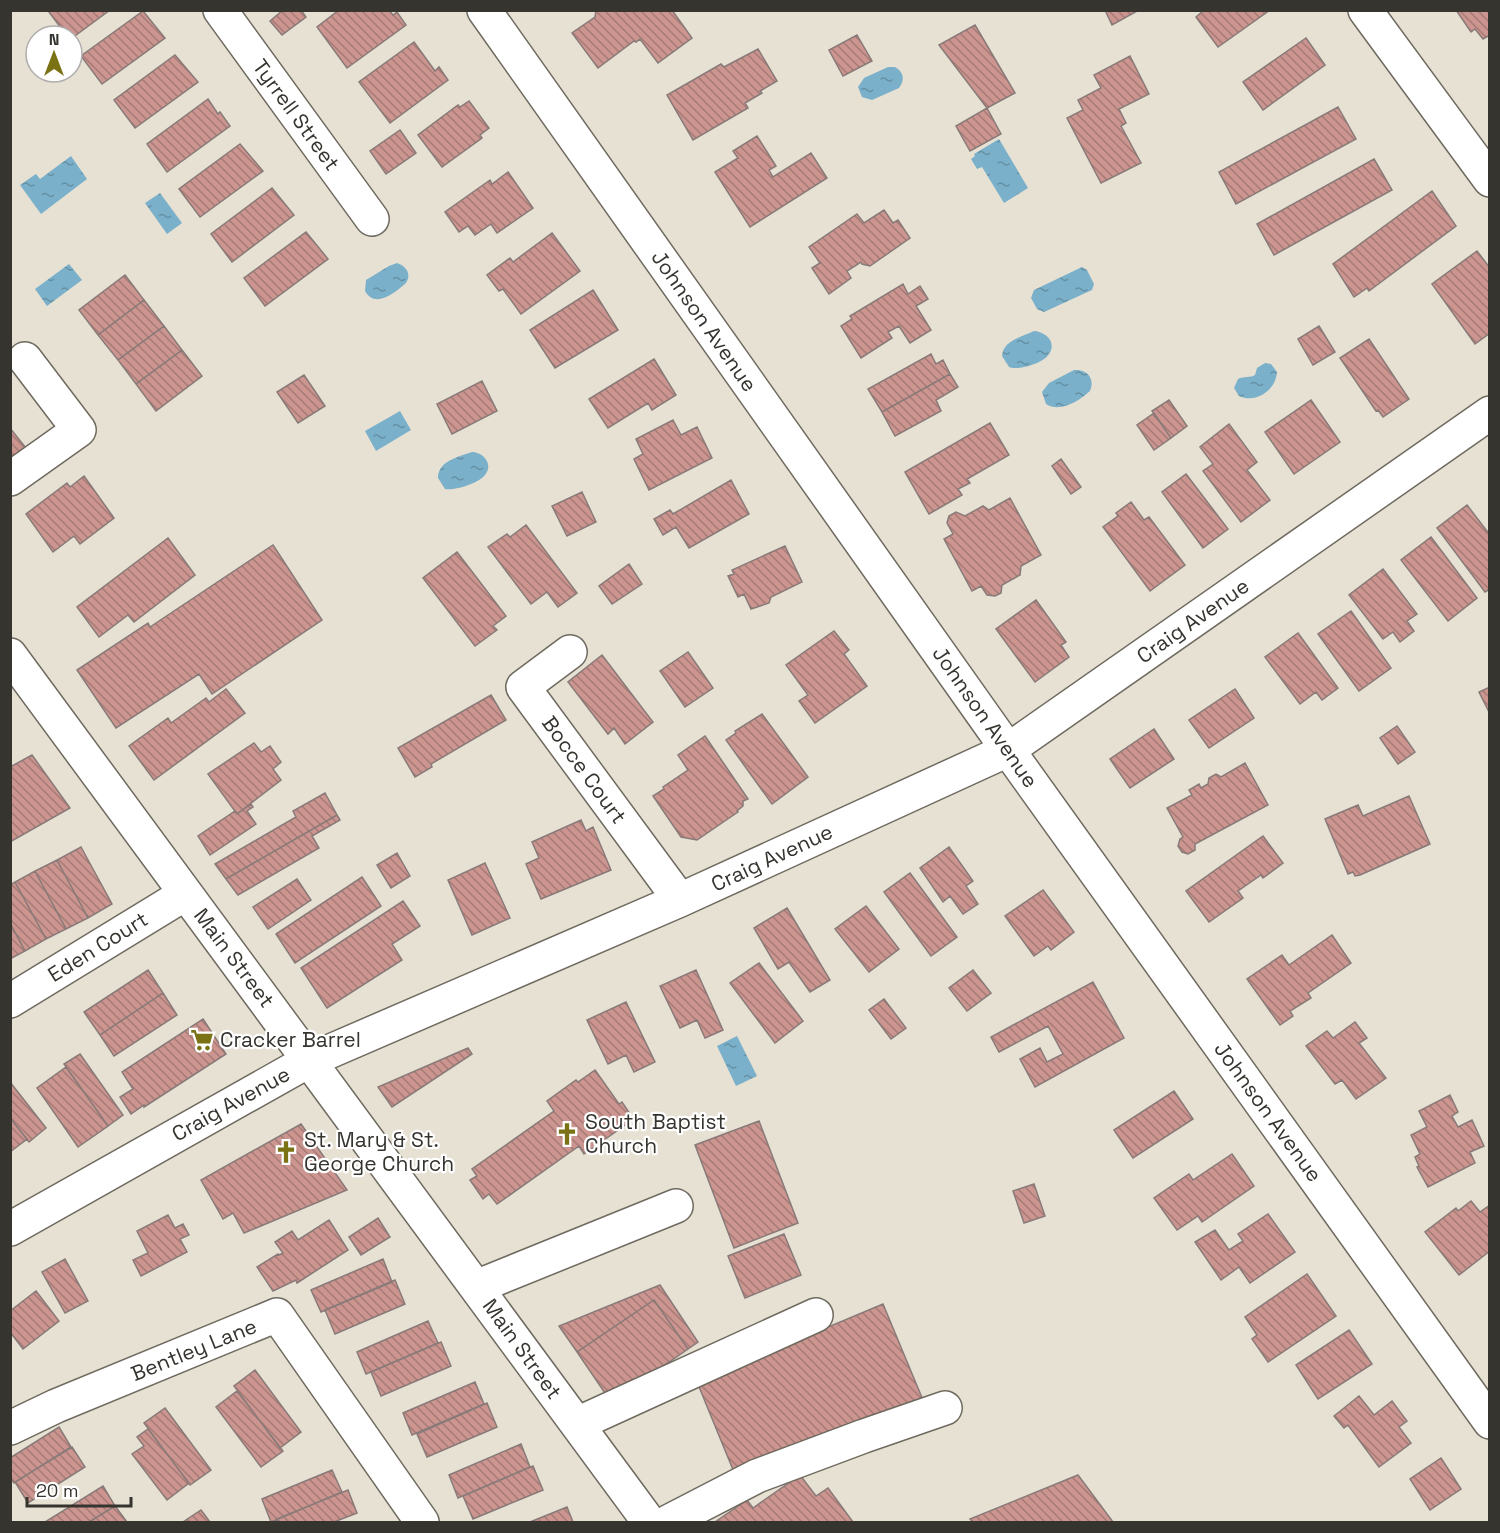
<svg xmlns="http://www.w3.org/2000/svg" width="1500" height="1533" font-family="'Space Grotesk',sans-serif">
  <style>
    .water { fill: url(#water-ripples) }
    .building { fill: url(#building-back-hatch); stroke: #887a78; stroke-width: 1.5 }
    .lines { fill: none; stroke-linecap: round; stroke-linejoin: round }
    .minor-casing { stroke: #6f6a5f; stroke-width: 36 }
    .minor { stroke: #fff; stroke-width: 33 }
    .labels { text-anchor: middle; stroke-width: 4.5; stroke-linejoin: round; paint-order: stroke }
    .street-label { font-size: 21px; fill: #36342f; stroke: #fff }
    .poi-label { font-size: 21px; fill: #36342f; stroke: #fff; text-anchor: start }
  </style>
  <defs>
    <pattern id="water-ripples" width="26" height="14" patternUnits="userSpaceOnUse" patternTransform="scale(1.5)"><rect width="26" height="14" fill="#7ab0ca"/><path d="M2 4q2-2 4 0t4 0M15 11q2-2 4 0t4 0" fill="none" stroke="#6590a4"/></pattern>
    <pattern id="building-back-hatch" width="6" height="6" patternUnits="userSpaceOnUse" patternTransform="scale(1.5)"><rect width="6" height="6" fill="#cc9590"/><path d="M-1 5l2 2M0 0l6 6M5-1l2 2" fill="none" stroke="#a67a76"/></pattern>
  </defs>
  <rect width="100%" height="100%" fill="#e7e1d4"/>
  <path class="water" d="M888 67H895C904 72 905 80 899 88L872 100 862 97 858 87 864 78Z
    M999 139 1028 188 1004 203 982 167 977 169 971 159 975 156 974 154Z
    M71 156 87 179 41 214 20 185 36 174 40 179Z
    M160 193 182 223 167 234 145 203Z
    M397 263C406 266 412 274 406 283 395 293 375 309 365 291L366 280 389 266Z
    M69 264 82 280 47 306 35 289Z
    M1082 267 1087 270 1094 284 1092 290 1044 312 1037 309 1031 298 1034 290Z
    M1034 331C1046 332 1057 342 1049 354 1044 363 1018 371 1009 367L1002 356C1003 341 1021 337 1034 331Z
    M1265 363 1271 364 1277 372C1276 390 1256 404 1239 396L1234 388 1238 379C1244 376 1250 378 1255 375L1257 368Z
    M1074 370C1088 369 1095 379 1090 391 1079 401 1060 413 1046 404L1042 392 1049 383Z
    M400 411 411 430 376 451 365 431Z
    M472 452C483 452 494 464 485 475 479 483 455 491 445 489L438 478C438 461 458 457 472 452Z
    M737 1036 757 1076 736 1086 717 1046Z"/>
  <path class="building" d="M51 10H110L72 38V36H67L49 12Z
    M283 10H301L306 17 282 35 270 21Z
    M339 10H389L393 15 397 12 406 25 347 68 317 27Z
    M596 10H672L692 38 658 63 640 39 636 42 634 41 598 68 572 33 595 17Z
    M1105 10H1139L1112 25Z
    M1204 10H1270L1218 47 1196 17Z
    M1456 10H1490V35L1483 39 1475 29 1471 32Z
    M143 11 165 38 102 84 81 56Z
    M975 25 1015 93 987 108 939 45Z
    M857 35 872 61 843 76 829 50Z
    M1306 38 1325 65 1263 110 1243 82Z
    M414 42 435 71 439 67 448 80 390 123 359 82Z
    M758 49 777 81 760 91 762 93 745 103 748 108 693 140 667 95 721 64 724 67Z
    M175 55 198 82 135 128 114 100Z
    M1130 56 1149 94 1119 109 1126 123 1121 126 1141 163 1101 183 1067 118 1083 110 1078 100 1101 88 1094 75Z
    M208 99 218 114 220 112 230 126 167 172 147 144Z
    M469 101 489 128 480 135 482 138 442 167 418 135 458 105 460 107Z
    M1338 107 1356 139 1236 204 1219 172Z
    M987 108 1001 134 970 151 956 126Z
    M400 130 416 153 386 174 370 151Z
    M757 136 776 166 769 170 773 177 811 153 827 178 750 227 715 172 738 158 733 151Z
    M240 144 263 171 200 217 179 189Z
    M1374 159 1392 190 1274 255 1257 224Z
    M508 172 533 208 497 233 491 224 475 235 468 226 459 232 445 212 490 180 492 184Z
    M272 188 294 215 232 262 211 234Z
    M1432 191 1456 226 1369 291 1367 288 1354 297 1333 264Z
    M884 210 893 223 898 220 910 238 870 266 862 264 861 262 847 271 851 278 829 294 812 268 820 263 809 247 857 214 864 223Z
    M306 232 328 259 265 306 244 278Z
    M552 233 580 271 521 314 503 289 499 291 487 275 510 258 513 262Z
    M1477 251 1490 268V333L1475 344 1432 284Z
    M125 275 144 300 98 335 79 310Z
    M903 284 908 294 920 286 928 299 916 306 931 330 910 343 899 326 888 332 892 338 861 358 841 326 852 319 850 316Z
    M593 290 618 330 555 368 530 330Z
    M144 300 164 326 118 360 98 335Z
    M164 326 182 350 136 384 118 360Z
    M1319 326 1335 352 1313 365 1298 339Z
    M1369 339 1409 399 1383 417 1378 410 1376 411 1340 358Z
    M182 350 202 376 156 411 136 384Z
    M931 354 936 364 943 360 950 374 882 412 868 389Z
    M654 359 676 395 652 410 648 403 608 428 589 399Z
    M950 374 958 387 936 400 941 411 895 436 882 412Z
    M304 375 325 406 298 423 277 392Z
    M482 381 497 411 452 434 437 404Z
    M1169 400 1187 426 1171 438 1152 411Z
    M1311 400 1340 442 1294 474 1265 432Z
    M1154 413 1171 438 1154 450 1137 425Z
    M673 420 681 435 697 427 712 458 649 490 634 459 643 454 636 439Z
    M990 423 1009 455 967 479 970 483 958 489 962 495 929 514 905 472Z
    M1229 424 1257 462 1247 470 1270 500 1241 522 1203 471 1213 464 1200 447Z
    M10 428 26 448 10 460Z
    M1061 459 1081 487 1071 494 1052 466Z
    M1186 474 1228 529 1203 548 1162 492Z
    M84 476 114 518 80 544 74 536 53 552 26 514 67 483 70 487Z
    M731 480 749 514 689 548 676 527 663 535 654 519 670 510 673 514Z
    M582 492 596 522 567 536 552 506Z
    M1010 498 1041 555 1021 566 1020 575 1002 585 1001 593 995 596 987 595 981 586 972 591 944 539 953 534 947 523 949 516 956 512 965 516 983 506 989 510Z
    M1131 502 1144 520 1149 517 1185 565 1150 591 1103 527 1118 516 1116 513Z
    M1467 505 1490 535V589L1485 592 1437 528Z
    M526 525 577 593 558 607 547 592 531 604 488 547 507 534 510 537Z
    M1431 537 1477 598 1448 621 1401 560Z
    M168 538 195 575 134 622 128 615 99 637 77 607Z
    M273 545 322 620 212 694 199 674 116 728 77 670 148 623 150 627Z
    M785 546 802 582 771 597 769 603 751 609 744 594 738 597 728 576 734 574 732 570Z
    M457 552 506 616 493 626 497 630 475 646 423 578Z
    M629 564 642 584 612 604 599 586Z
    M1383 569 1417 614 1407 621 1414 631 1400 642 1393 632 1383 639 1349 595Z
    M1036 600 1066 642 1061 645 1069 657 1035 682 996 629Z
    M1351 611 1391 668 1359 691 1318 634Z
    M834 631 849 650 844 654 867 686 815 723 799 701 808 695 786 665Z
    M1298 633 1338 688 1322 700 1316 692 1300 704 1265 657Z
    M688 652 713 688 685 707 660 671Z
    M602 655 653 722 625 744 614 728 608 734 568 682Z
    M1490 687V714L1479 692Z
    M226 689 245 713 154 780 129 746 168 718 171 723 206 698 209 702Z
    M1235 689 1254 718 1209 748 1189 720Z
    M491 695 506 720 431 764 432 767 415 777 398 748Z
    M762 714 808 777 772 804 726 740 736 733 735 731Z
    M1397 726 1415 752 1398 764 1380 738Z
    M1154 729 1174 759 1130 788 1110 759Z
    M705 736 748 799 743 801V806L737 811 738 812 697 840 681 837 653 796 664 789 663 787 688 770 678 755Z
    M254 743 261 752 270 746 281 762 273 769 281 780 237 814 208 774Z
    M32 755 70 808 10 842V767Z
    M1245 763 1268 805 1195 844V850L1188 854 1182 852 1178 846 1180 839 1183 837 1167 808 1192 795 1189 790 1199 784 1201 788 1208 784 1209 778 1216 774 1221 777Z
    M325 793 337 815 226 879 215 864 296 817 293 811Z
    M1409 796 1430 844 1360 875 1355 876 1353 872 1348 874 1325 819 1358 805 1363 816Z
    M251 804 253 807 247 811 256 824 210 855 198 836 235 811 237 814Z
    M337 815 340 820 312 836 319 848 238 895 226 879Z
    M581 820 586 831 593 827 611 870 541 899 526 864 539 858 532 842Z
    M1263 836 1283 863 1263 878 1261 875 1238 891 1243 898 1209 922 1186 891Z
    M81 847 112 904 88 918 57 860Z
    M949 847 973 881 966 886 978 904 963 914 950 896 943 902 920 868Z
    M397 853 410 876 391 888 377 865Z
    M57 860 88 918 66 929 35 871Z
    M485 863 510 918 472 935 448 880Z
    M35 871 66 929 46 939 15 882Z
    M910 873 957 937 931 956 884 892Z
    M362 877 381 906 295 963 276 934Z
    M297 879 311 900 268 929 253 907Z
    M15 882 46 939 25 951 10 923V885Z
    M1043 890 1074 932 1051 950 1048 946 1034 956 1005 916Z
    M403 901 420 926 392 944 402 960 327 1008 301 968Z
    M866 906 899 949 869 972 835 929Z
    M787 908 830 980 810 992 789 962 778 969 754 928Z
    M10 923 25 951 10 959Z
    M1332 935 1351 963 1308 993 1311 998 1290 1011 1293 1016 1280 1025 1247 979 1282 955 1289 965Z
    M759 963 803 1021 775 1043 730 983Z
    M148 970 163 993 100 1035 84 1012Z
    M696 970 723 1030 705 1038 697 1020 680 1028 660 986Z
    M973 970 991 993 967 1011 949 988Z
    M1093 982 1124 1038 1035 1087 1020 1059 1040 1048 1047 1062 1063 1054 1048 1026 999 1052 991 1037Z
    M163 993 177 1015 114 1056 100 1035Z
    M884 999 906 1028 891 1039 869 1010Z
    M626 1002 655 1062 634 1072 626 1055 608 1064 587 1020Z
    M203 1019 226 1054 144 1107V1105L131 1114 120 1097 133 1089 122 1072Z
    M1355 1022 1367 1038 1359 1043 1386 1078 1356 1099 1342 1080 1335 1084 1306 1046 1327 1031 1333 1038Z
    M468 1048 472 1054 392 1107 378 1087Z
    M80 1054 123 1115 108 1126 64 1064Z
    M66 1067 108 1126 78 1147 37 1088Z
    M595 1070 619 1104 622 1102 630 1114 628 1116 631 1121 584 1154 579 1146 497 1204 489 1194 483 1199 470 1180 477 1176 472 1169 554 1111 547 1101 576 1080 578 1082Z
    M10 1082 46 1128 29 1142 10 1118Z
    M1174 1091 1193 1119 1133 1158 1114 1130Z
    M1450 1095 1458 1112 1452 1116 1458 1127 1472 1120 1484 1146 1470 1152 1475 1163 1428 1187 1417 1167 1419 1166 1415 1157 1420 1154 1411 1135 1427 1127 1419 1111Z
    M10 1118 27 1139 10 1152Z
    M759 1121 798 1223 734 1248 695 1145Z
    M301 1124 347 1190 244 1233 233 1213 223 1219 201 1180Z
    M1232 1154 1254 1186 1202 1222 1198 1216 1177 1230 1154 1198 1189 1174 1193 1180Z
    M1034 1184 1045 1216 1024 1223 1013 1191Z
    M1471 1201 1480 1212 1490 1205V1251L1459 1275 1425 1232 1456 1208 1458 1211Z
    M1268 1214 1295 1252 1250 1283 1239 1267 1221 1280 1195 1242 1215 1230 1229 1250 1243 1241 1238 1234Z
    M168 1215 175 1228 183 1224 189 1235 180 1239 187 1252 141 1276 133 1260 148 1253 137 1231Z
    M378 1218 390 1237 361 1255 349 1237Z
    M329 1220 348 1250 297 1283 296 1280 273 1291 257 1267 278 1254 279 1255 283 1253 275 1242 292 1231 298 1240Z
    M784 1234 801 1275 745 1298 728 1256Z
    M65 1259 88 1301 65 1313 42 1272Z
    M383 1259 392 1282 321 1312 311 1290Z
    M1307 1274 1336 1316 1268 1362 1252 1339 1257 1335 1245 1317Z
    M395 1280 405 1304 335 1334 325 1310Z
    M660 1285 698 1342 688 1349 654 1300 577 1352 559 1326Z
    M36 1291 59 1321 23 1349 10 1332V1311Z
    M654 1300 688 1349 611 1402 577 1352Z
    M883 1304 923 1400 736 1477 697 1382Z
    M428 1321 438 1343 366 1374 357 1352Z
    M1349 1330 1372 1364 1318 1399 1296 1365Z
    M441 1342 451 1366 381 1396 371 1372Z
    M255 1370 301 1432 280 1448 234 1386Z
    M475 1382 484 1404 412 1435 403 1413Z
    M237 1391 283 1451 261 1467 216 1407Z
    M1359 1396 1374 1415 1392 1401 1407 1421 1399 1427 1411 1443 1379 1467 1348 1425 1344 1428 1334 1416Z
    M487 1403 497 1427 427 1457 417 1434Z
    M165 1408 211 1470 190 1485 144 1423Z
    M59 1427 71 1447 14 1483 10 1478V1458Z
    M148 1429 189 1483 167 1500 132 1454 144 1446 137 1437Z
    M521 1444 530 1467 458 1498 449 1475Z
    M72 1447 85 1467 28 1503 15 1482Z
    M1441 1458 1461 1489 1430 1510 1410 1479Z
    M533 1466 543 1490 473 1519 463 1496Z
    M332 1470 342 1492 271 1522 262 1499Z
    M800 1475 816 1496 828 1488 853 1522H715L747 1500 753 1508Z
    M1078 1475 1113 1522H973L970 1519Z
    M103 1486 115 1506 89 1522H45Z
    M348 1490 357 1513 334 1522H278L277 1519Z
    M115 1506 127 1522H89Z
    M567 1507 573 1522H530Z
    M201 1510 210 1522H183Z"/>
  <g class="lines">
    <g class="minor-casing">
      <path id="minor" d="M220 10 372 219
        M484 10 1008 750 1490 1422
        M1365 10 1490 180
        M10 479 79 430 25 359
        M570 652 523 687 680 900
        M10 655 649 1522
        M10 1001 185 894
        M10 1229 310 1060 680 900 1008 750 1490 413
        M476 1287 676 1206
        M577 1424 816 1315
        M10 1428 56 1406 277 1315 422 1522
        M668 1522 757 1476 864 1436 945 1408"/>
    </g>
    <use href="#minor" class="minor"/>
  </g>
  <defs>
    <g id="supermarket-bare" transform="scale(1.8)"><path d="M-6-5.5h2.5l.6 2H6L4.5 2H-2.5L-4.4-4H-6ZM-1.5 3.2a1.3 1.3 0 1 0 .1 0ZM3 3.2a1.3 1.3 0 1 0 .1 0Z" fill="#7b7215" stroke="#fff" stroke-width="2.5" paint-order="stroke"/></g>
    <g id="church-bare" transform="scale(1.8)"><path d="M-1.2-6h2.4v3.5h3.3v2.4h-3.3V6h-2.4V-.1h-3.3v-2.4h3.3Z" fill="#7b7215" stroke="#fff" stroke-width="2.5" paint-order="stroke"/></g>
  </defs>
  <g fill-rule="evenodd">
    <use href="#supermarket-bare" x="202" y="1040"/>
    <use href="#church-bare" x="567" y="1134"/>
    <use href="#church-bare" x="286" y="1152"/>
  </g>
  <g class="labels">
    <g class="street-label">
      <text transform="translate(296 115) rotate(54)" y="7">Tyrrell Street</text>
      <text transform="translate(704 321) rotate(55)" y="7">Johnson Avenue</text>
      <text transform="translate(1193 621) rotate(-35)" y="7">Craig Avenue</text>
      <text transform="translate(985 717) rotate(55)" y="7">Johnson Avenue</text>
      <text transform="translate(584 770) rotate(54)" y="7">Bocce Court</text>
      <text transform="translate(772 858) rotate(-25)" y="7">Craig Avenue</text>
      <text transform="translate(98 947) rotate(-32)" y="7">Eden Court</text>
      <text transform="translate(234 958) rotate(53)" y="7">Main Street</text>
      <text transform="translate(231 1104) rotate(-29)" y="7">Craig Avenue</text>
      <text transform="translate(1268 1112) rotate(54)" y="7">Johnson Avenue</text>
      <text transform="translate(522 1349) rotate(54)" y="7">Main Street</text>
      <text transform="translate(194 1350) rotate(-22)" y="7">Bentley Lane</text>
    </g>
    <g class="poi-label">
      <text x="220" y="1047">Cracker Barrel</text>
      <text x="585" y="1129">South Baptist<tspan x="585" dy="24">Church</tspan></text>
      <text x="304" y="1147">St. Mary &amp; St.<tspan x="304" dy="24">George Church</tspan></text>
    </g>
  </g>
  <rect width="1500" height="1533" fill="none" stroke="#36342f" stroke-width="24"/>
  <g transform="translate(54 54)"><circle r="28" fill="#ffffff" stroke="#afaeac" stroke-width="1.5"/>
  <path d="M0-4.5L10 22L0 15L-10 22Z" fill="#7b7215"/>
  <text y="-9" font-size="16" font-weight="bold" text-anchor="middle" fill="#36342f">N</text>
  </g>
  <path d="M27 1497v9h104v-9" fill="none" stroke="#36342f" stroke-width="3"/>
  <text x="36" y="1497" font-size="18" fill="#36342f" stroke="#ffffff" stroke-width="4.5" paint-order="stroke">20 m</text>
</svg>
